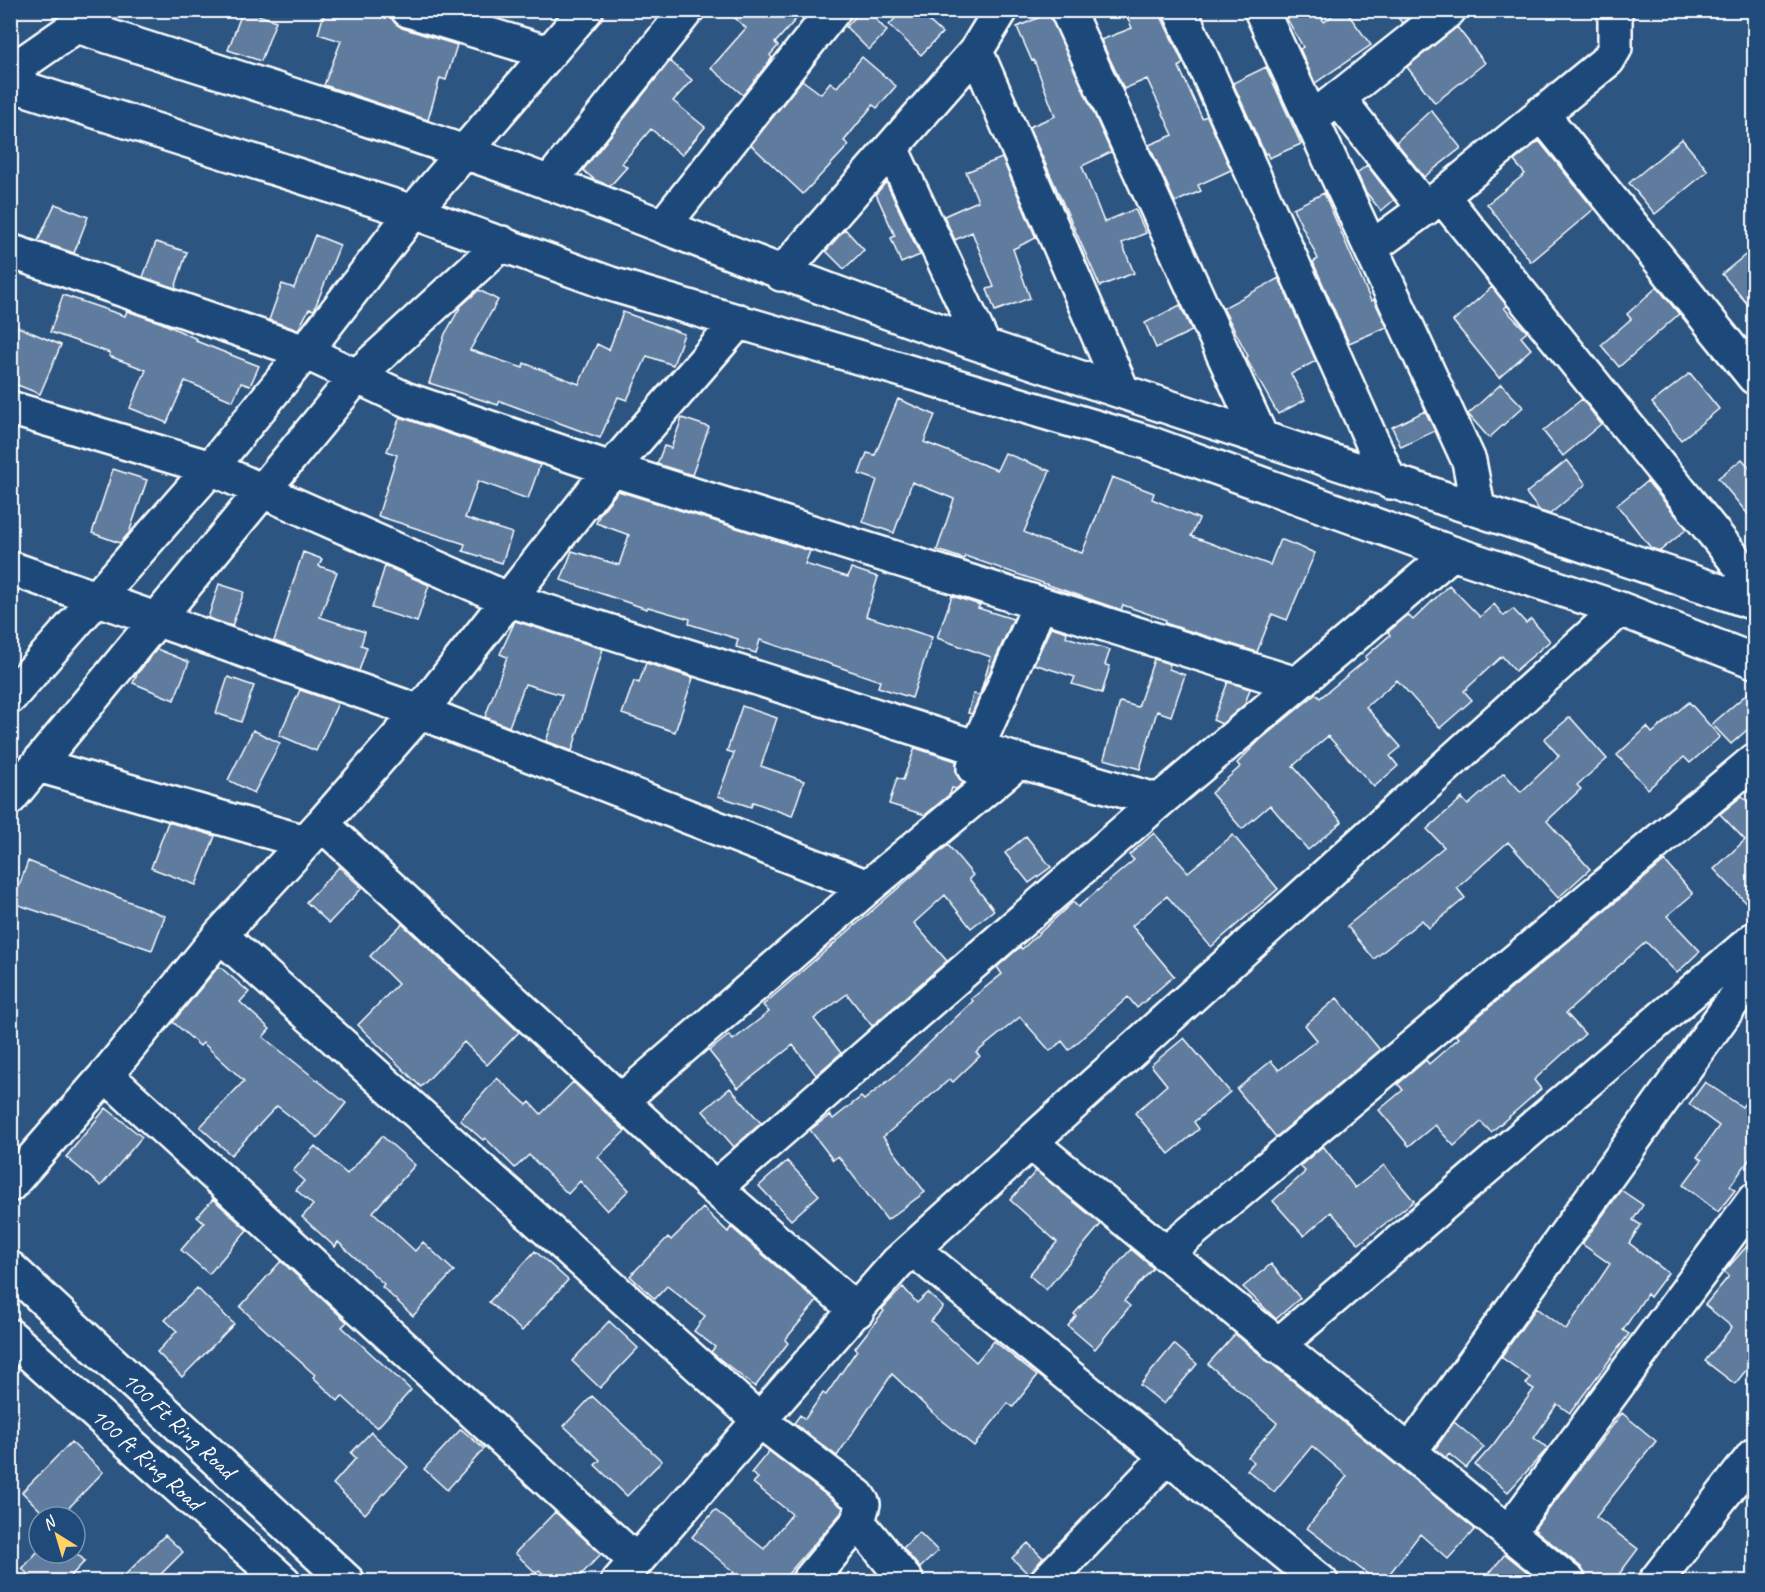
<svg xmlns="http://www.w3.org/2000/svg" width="1765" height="1592" font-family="Caveat,sans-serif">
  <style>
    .building { fill: #5e7c9f; stroke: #fff; stroke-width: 1.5 }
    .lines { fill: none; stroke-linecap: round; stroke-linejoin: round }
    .minor-casing { stroke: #fff; stroke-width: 38 }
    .major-casing { stroke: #fff; stroke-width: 38 }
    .minor { stroke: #1f4a7a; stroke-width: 33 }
    .major { stroke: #1f4a7a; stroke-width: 33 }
    .labels { text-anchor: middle; stroke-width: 4.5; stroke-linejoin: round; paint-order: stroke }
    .street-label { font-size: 24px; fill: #fff; stroke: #1f4a7a }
  </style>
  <rect width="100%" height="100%" fill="#2c5582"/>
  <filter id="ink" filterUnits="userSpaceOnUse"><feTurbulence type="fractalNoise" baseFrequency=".0167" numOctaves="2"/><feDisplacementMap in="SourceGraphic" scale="12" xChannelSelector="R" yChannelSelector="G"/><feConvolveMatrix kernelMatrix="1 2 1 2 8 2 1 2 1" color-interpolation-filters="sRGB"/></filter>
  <g filter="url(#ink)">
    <path class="building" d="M243 10 276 21 261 61 228 50Z
      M325 10H390L394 22 402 28 457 45 446 80 440 78 428 120 324 85 341 41 318 34Z
      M726 10H804L775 43 778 46 770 55 772 58 743 95 711 68 746 28Z
      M862 10H867L887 31 869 50 846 27Z
      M903 10H917L942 33 921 55 889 25Z
      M1124 10H1158L1183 63 1179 67 1202 118 1207 116 1231 170 1198 185 1201 191 1175 202 1149 145 1173 135 1147 79 1124 89 1101 40 1132 28Z
      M1282 10H1317L1324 22 1339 10H1345L1371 45 1315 83 1300 49 1303 47Z
      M1392 10H1418L1402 23Z
      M1049 13 1111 152 1082 166 1104 222 1135 209 1146 233 1122 243 1134 273 1100 286 1029 127 1055 116 1034 60 1032 61 1017 27Z
      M1457 27 1485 63 1435 103 1407 67Z
      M862 57 896 86 877 108 873 105 844 141 849 145 803 194 751 145 802 80 821 94 830 82 837 87Z
      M670 61 692 80 673 101 705 127 682 155 651 129 622 163 627 167 610 186 595 180 583 170Z
      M1266 67 1301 144 1269 158 1267 153 1265 154 1233 83Z
      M1431 110 1461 148 1424 177 1396 142Z
      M1682 139 1708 171 1655 214 1629 183Z
      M1539 141 1594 209 1531 262 1487 204 1525 174 1514 161Z
      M1002 158 1036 238 1013 249 1030 298 995 311 987 289 994 287 972 232 955 240 944 216 978 201 966 172Z
      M1367 165 1394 200 1381 211 1365 191 1357 173Z
      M886 182 920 255 901 263 891 238 895 236 876 194Z
      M1324 193 1371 301 1374 300 1387 327 1349 343 1313 262 1318 259 1293 208Z
      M55 204 88 217 74 253 38 241Z
      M845 229 864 250 844 269 826 251Z
      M315 235 340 245 314 310 309 309 298 330 269 320 282 284 294 288Z
      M156 242 187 252 175 288 143 277Z
      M1755 247V313L1722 274Z
      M1279 278 1316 361 1291 374 1305 400 1278 414 1246 358 1248 356 1223 308Z
      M1492 287 1507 306 1504 308 1527 332 1521 337 1531 349 1499 378 1453 321Z
      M1657 287 1679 314 1619 367 1601 345 1631 319 1627 314Z
      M479 290 498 300 470 350 523 368 524 363 579 384 597 344 609 350 623 312 684 334 673 365 647 356 627 400 618 397 600 438 500 401 498 405 429 383 445 334 461 306Z
      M63 295 125 316 127 311 162 323 197 339 196 341 259 366 250 386 241 383 233 401 185 381 167 423 130 408 146 370 109 356 110 353 50 332Z
      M1180 305 1192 331 1156 348 1145 323Z
      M16 326 61 345 40 394 10 382V337Z
      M1690 373 1719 409 1681 440 1652 403Z
      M1501 384 1523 407 1489 438 1468 414Z
      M898 399 935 415 924 442 997 470 1005 453 1050 471 1024 532 1041 540 1082 553 1112 477 1154 493 1152 499 1199 519 1191 536 1270 565 1280 539 1315 553 1287 620 1272 614 1257 652 1180 628 1165 623 1166 620 1123 605 1121 610 965 556 964 559 937 550 954 499 912 482 894 533 863 522 877 480 859 474 867 453 875 455Z
      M1582 399 1601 424 1563 456 1543 431Z
      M1425 411 1435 431 1401 447 1392 427Z
      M400 417 540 465 528 499 478 481 465 518 512 533 502 563 463 551 465 544 378 516 397 455 387 451Z
      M682 418 709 427 692 475 657 464 664 446 671 448Z
      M1742 459 1755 474V523L1718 478Z
      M1567 460 1586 484 1550 514 1540 511 1526 493Z
      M113 469 147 480 129 533 120 543 92 533Z
      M1647 481 1687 529 1660 551 1651 548 1617 505Z
      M618 491 810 551 805 564 848 577 851 568 878 577 866 616 932 637 912 698 878 687 880 681 760 640 756 653 736 647 738 639 689 624 690 619 648 607 647 609 561 580 572 551 619 565 629 535 596 523 600 514Z
      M303 552 322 559 319 566 337 572 320 617 365 632 361 645 367 647 359 671 274 641Z
      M385 566 429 585 417 622 372 608Z
      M219 584 244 592 232 626 208 618Z
      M1449 585 1480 617 1494 604 1504 616 1513 609 1526 623 1531 619 1550 641 1515 671 1502 656 1464 691 1472 700 1440 728 1397 680 1366 707 1401 747 1390 756 1398 766 1374 787 1328 736 1293 766 1342 822 1308 850 1270 805 1242 829 1211 793 1240 767 1237 763 1261 739 1316 694 1320 698 1367 659 1365 657 1390 635 1388 632 1408 615 1413 620Z
      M952 596 980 605 978 608 1013 619 980 694 991 657 937 638Z
      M515 621 603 649 572 751 546 741 562 695 525 684 509 727 485 717 507 657 500 654Z
      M1051 627 1067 632 1066 637 1110 650 1105 665 1110 666 1102 693 1072 684 1075 677 1034 664Z
      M157 649 189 662 174 700 133 683 137 674Z
      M1154 659 1170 664 1169 669 1185 675 1171 716 1157 711 1140 769 1104 759 1120 702 1138 707Z
      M646 663 693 678 675 732 622 714 634 681 639 683Z
      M228 677 254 686 241 722 216 713Z
      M1228 682 1250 689 1245 704 1222 724 1213 720Z
      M1755 687V723L1731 744 1712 724Z
      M300 690 338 703 316 751 279 735Z
      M973 694 980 695 972 714 968 713Z
      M1689 702 1720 737 1690 763 1684 757 1648 789 1617 755 1647 727 1652 733Z
      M742 706 777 718 761 766 804 781 792 816 753 802 751 807 718 796 734 753 727 751Z
      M1570 717 1607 759 1577 785 1581 789 1547 821 1590 869 1558 898 1508 842 1457 888 1465 898 1429 928 1422 920 1374 959 1347 926 1444 847 1427 829 1462 798 1468 805 1504 773 1521 792 1559 756 1544 739Z
      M253 730 280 743 254 793 228 780Z
      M915 748 956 761V774L963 783 956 789 952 788 950 794 925 815 889 804 897 778 903 780Z
      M1742 796 1755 809V912L1714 869 1745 840 1720 814Z
      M168 822 215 836 196 885 151 868Z
      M1154 833 1188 872 1233 835 1278 889 1211 947 1167 896 1132 926 1174 976 1137 1008 1128 997 1069 1050 1062 1041 1050 1051 1020 1017 976 1053 980 1056 953 1082 950 1079 883 1137 925 1192 887 1220 838 1156 833 1160 810 1130 830 1115 833 1119 861 1097 864 1100 899 1072 973 1001 971 999 1002 974 997 967 1020 947 1022 949 1073 902 1078 907 1134 860 1129 855Z
      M1026 836 1051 867 1029 883 1005 853Z
      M948 845 973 875 969 879 994 910 971 928 945 895 914 923 947 961 872 1026 847 994 814 1019 841 1053 816 1075 793 1045 738 1088 709 1051 729 1035 733 1040 769 1012 763 1005Z
      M28 861 165 916 152 950 13 903Z
      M1665 861 1693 894 1667 916 1700 951 1677 973 1646 942 1566 1013 1585 1034 1534 1080 1541 1089 1517 1110 1491 1132 1481 1122 1454 1146 1435 1125 1409 1146 1379 1110 1403 1090 1398 1084 1426 1060 1429 1064 1459 1038 1456 1035Z
      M339 867 362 888 329 923 306 902Z
      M402 924 519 1032 487 1065 464 1042 421 1087 358 1025 398 984 370 956Z
      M219 966 249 992 240 1002 270 1029 263 1037 346 1103 318 1138 277 1106 231 1155 200 1127 244 1081 203 1043 200 1046 173 1022Z
      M1337 998 1380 1050 1276 1137 1237 1089 1271 1061 1279 1070 1317 1040 1305 1025Z
      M1184 1038 1230 1092 1194 1122 1199 1129 1169 1154 1135 1113 1167 1085 1151 1065Z
      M497 1078 527 1105 530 1102 541 1114 573 1082 625 1131 598 1157 629 1190 607 1211 580 1181 568 1194 529 1155 515 1168 485 1138 483 1140 460 1120Z
      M1705 1082 1742 1107 1755 1089V1152L1730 1186 1735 1190 1718 1212 1683 1185 1702 1160 1697 1157 1719 1126 1689 1104Z
      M730 1088 761 1123 734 1147 703 1111Z
      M106 1108 142 1137 101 1186 66 1157Z
      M382 1136 415 1165 373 1212 415 1251 423 1242 454 1271 413 1316 382 1287 384 1284 338 1242 335 1247 302 1217 313 1205 296 1190 304 1181 293 1171 315 1146 347 1174Z
      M1323 1146 1355 1188 1384 1165 1414 1201 1359 1244 1331 1212 1304 1236 1273 1201 1303 1174 1305 1171 1300 1166Z
      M787 1161 819 1195 791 1220 759 1186Z
      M1036 1171 1101 1224 1046 1290 1029 1275 1057 1242 1010 1200Z
      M1621 1190 1643 1205 1633 1220 1641 1225 1629 1243 1668 1273 1650 1297 1647 1294 1623 1330 1629 1334 1570 1413 1557 1404 1534 1438 1548 1448 1508 1492 1475 1465 1493 1445 1534 1389 1526 1384 1530 1378 1501 1357 1536 1308 1566 1330 1610 1264 1582 1244Z
      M213 1199 247 1230 209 1274 181 1250 204 1223 197 1217Z
      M703 1208 728 1232 731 1227 817 1301 785 1340 788 1343 755 1387 711 1352 715 1347 694 1331 705 1316 667 1286 655 1299 630 1276 668 1237 671 1240Z
      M1755 1237V1359L1735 1384 1705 1361 1732 1327 1705 1305 1729 1276 1724 1272Z
      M1131 1249 1153 1268 1124 1301 1130 1306 1095 1349 1068 1326 1076 1316 1074 1314Z
      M535 1251 568 1280 522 1331 489 1302Z
      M281 1261 347 1322 342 1327 411 1390 377 1428 342 1396 338 1401 313 1377 315 1375 240 1307Z
      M1271 1264 1300 1298 1276 1319 1243 1287Z
      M903 1287 917 1303 928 1293 943 1307 931 1321 976 1362 994 1341 1037 1376 1013 1407 1008 1403 974 1446 933 1413 892 1374 837 1456 794 1423 800 1415 805 1419 823 1393 826 1395 857 1350 855 1348 884 1311 882 1309Z
      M197 1288 234 1324 182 1377 157 1352 177 1331 165 1320Z
      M609 1321 638 1348 600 1388 572 1361Z
      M1235 1334 1475 1529 1448 1559 1420 1534 1384 1581H1377L1307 1528 1347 1476 1312 1446 1274 1492 1247 1470 1254 1462 1248 1457 1277 1423 1208 1364Z
      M1174 1344 1197 1364 1164 1404 1140 1385Z
      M592 1396 662 1461 627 1496 595 1465 600 1460 564 1426Z
      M1622 1413 1656 1441 1596 1517 1638 1549 1614 1581H1587L1581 1567 1534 1529Z
      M1454 1422 1484 1447 1466 1468 1449 1454 1446 1458 1435 1449Z
      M461 1429 484 1449 447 1490 424 1469Z
      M371 1432 408 1467 365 1514 333 1484 356 1458 351 1453Z
      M71 1442 103 1472 60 1517H47L22 1492Z
      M769 1451 843 1508 841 1513 782 1581H727L734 1572 692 1537 715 1510 764 1549 792 1514 753 1483 758 1478 751 1473Z
      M555 1512 601 1554 575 1581H551L539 1570 536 1573 515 1553Z
      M919 1532 938 1551 920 1568 903 1548Z
      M165 1535 183 1552 154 1581H119Z
      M1028 1543 1043 1558 1029 1575 1012 1558Z
      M39 1550V1553L75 1552 85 1561 66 1581H37L22 1569Z
      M1505 1554 1539 1581H1483Z"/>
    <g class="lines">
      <g class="minor-casing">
        <path id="minor" d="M408 10 549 53
          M1067 10 1261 437
          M1180 10 1390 482
          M1261 10 1469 461 1478 508
          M77 26C226 75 378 120 526 174 679 231 830 294 985 346 1242 432 1499 515 1754 603
          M976 51 1122 390
          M10 84 413 212 611 284 1149 443 1452 553 1620 609 1754 661
          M1338 98 1425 209
          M1541 113 1754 377
          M1312 119 1449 10
          M891 148 984 346
          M549 183 687 10
          M1442 196 1754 583
          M663 226 834 10
          M1371 248 1442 196 1608 60 1615 48V10
          M10 251 305 352 405 399 611 469 1296 684
          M781 274 976 51 1001 10
          M10 408 211 468 507 599 1019 761 1159 801
          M10 568 420 712 868 887 1019 761
          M10 697 211 468 305 352 413 212 586 10
          M38 765 305 842
          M974 768 977 748 1040 604
          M10 798 357 376 502 243
          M322 824 715 1188 857 1311
          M220 935 759 1420 858 1496 863 1504 858 1522 808 1582
          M106 1075 636 1561
          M622 1100 868 887
          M1032 1144 1569 1582
          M10 1185 106 1075 220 935 322 824 420 712 611 469 739 321
          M715 1188 1159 801 1452 553
          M914 1250 1321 1582
          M1165 1254 1754 761
          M1277 1346 1754 939
          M1411 1450 1754 972
          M858 1522 907 1582
          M1508 1533 1754 1200
          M618 1582 897 1263 1620 609
          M1046 1582 1168 1456
          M1655 1582 1754 1455"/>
      </g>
      <g class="major-casing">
        <path id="major" d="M10 72 99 10
          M10 1268 348 1582
          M10 1336 284 1582"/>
      </g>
      <use href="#minor" class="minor"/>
      <use href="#major" class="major"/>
    </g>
  </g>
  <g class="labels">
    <g class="street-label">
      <text transform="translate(179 1425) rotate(43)" y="8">100 Ft Ring Road</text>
      <text transform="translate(147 1459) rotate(42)" y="8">100 ft Ring Road</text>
    </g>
  </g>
  <rect width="1765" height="1592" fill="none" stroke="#1f4a7a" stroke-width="36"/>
  <rect x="18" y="18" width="1729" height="1556" fill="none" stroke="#fff" stroke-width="2" filter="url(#ink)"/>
  <g transform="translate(57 1535) rotate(323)"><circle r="28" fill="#1f4a7a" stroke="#7992af" stroke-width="1.5"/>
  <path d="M0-4.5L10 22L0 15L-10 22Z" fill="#ffd166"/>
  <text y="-9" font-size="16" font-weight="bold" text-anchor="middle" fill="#ffffff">N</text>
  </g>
</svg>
